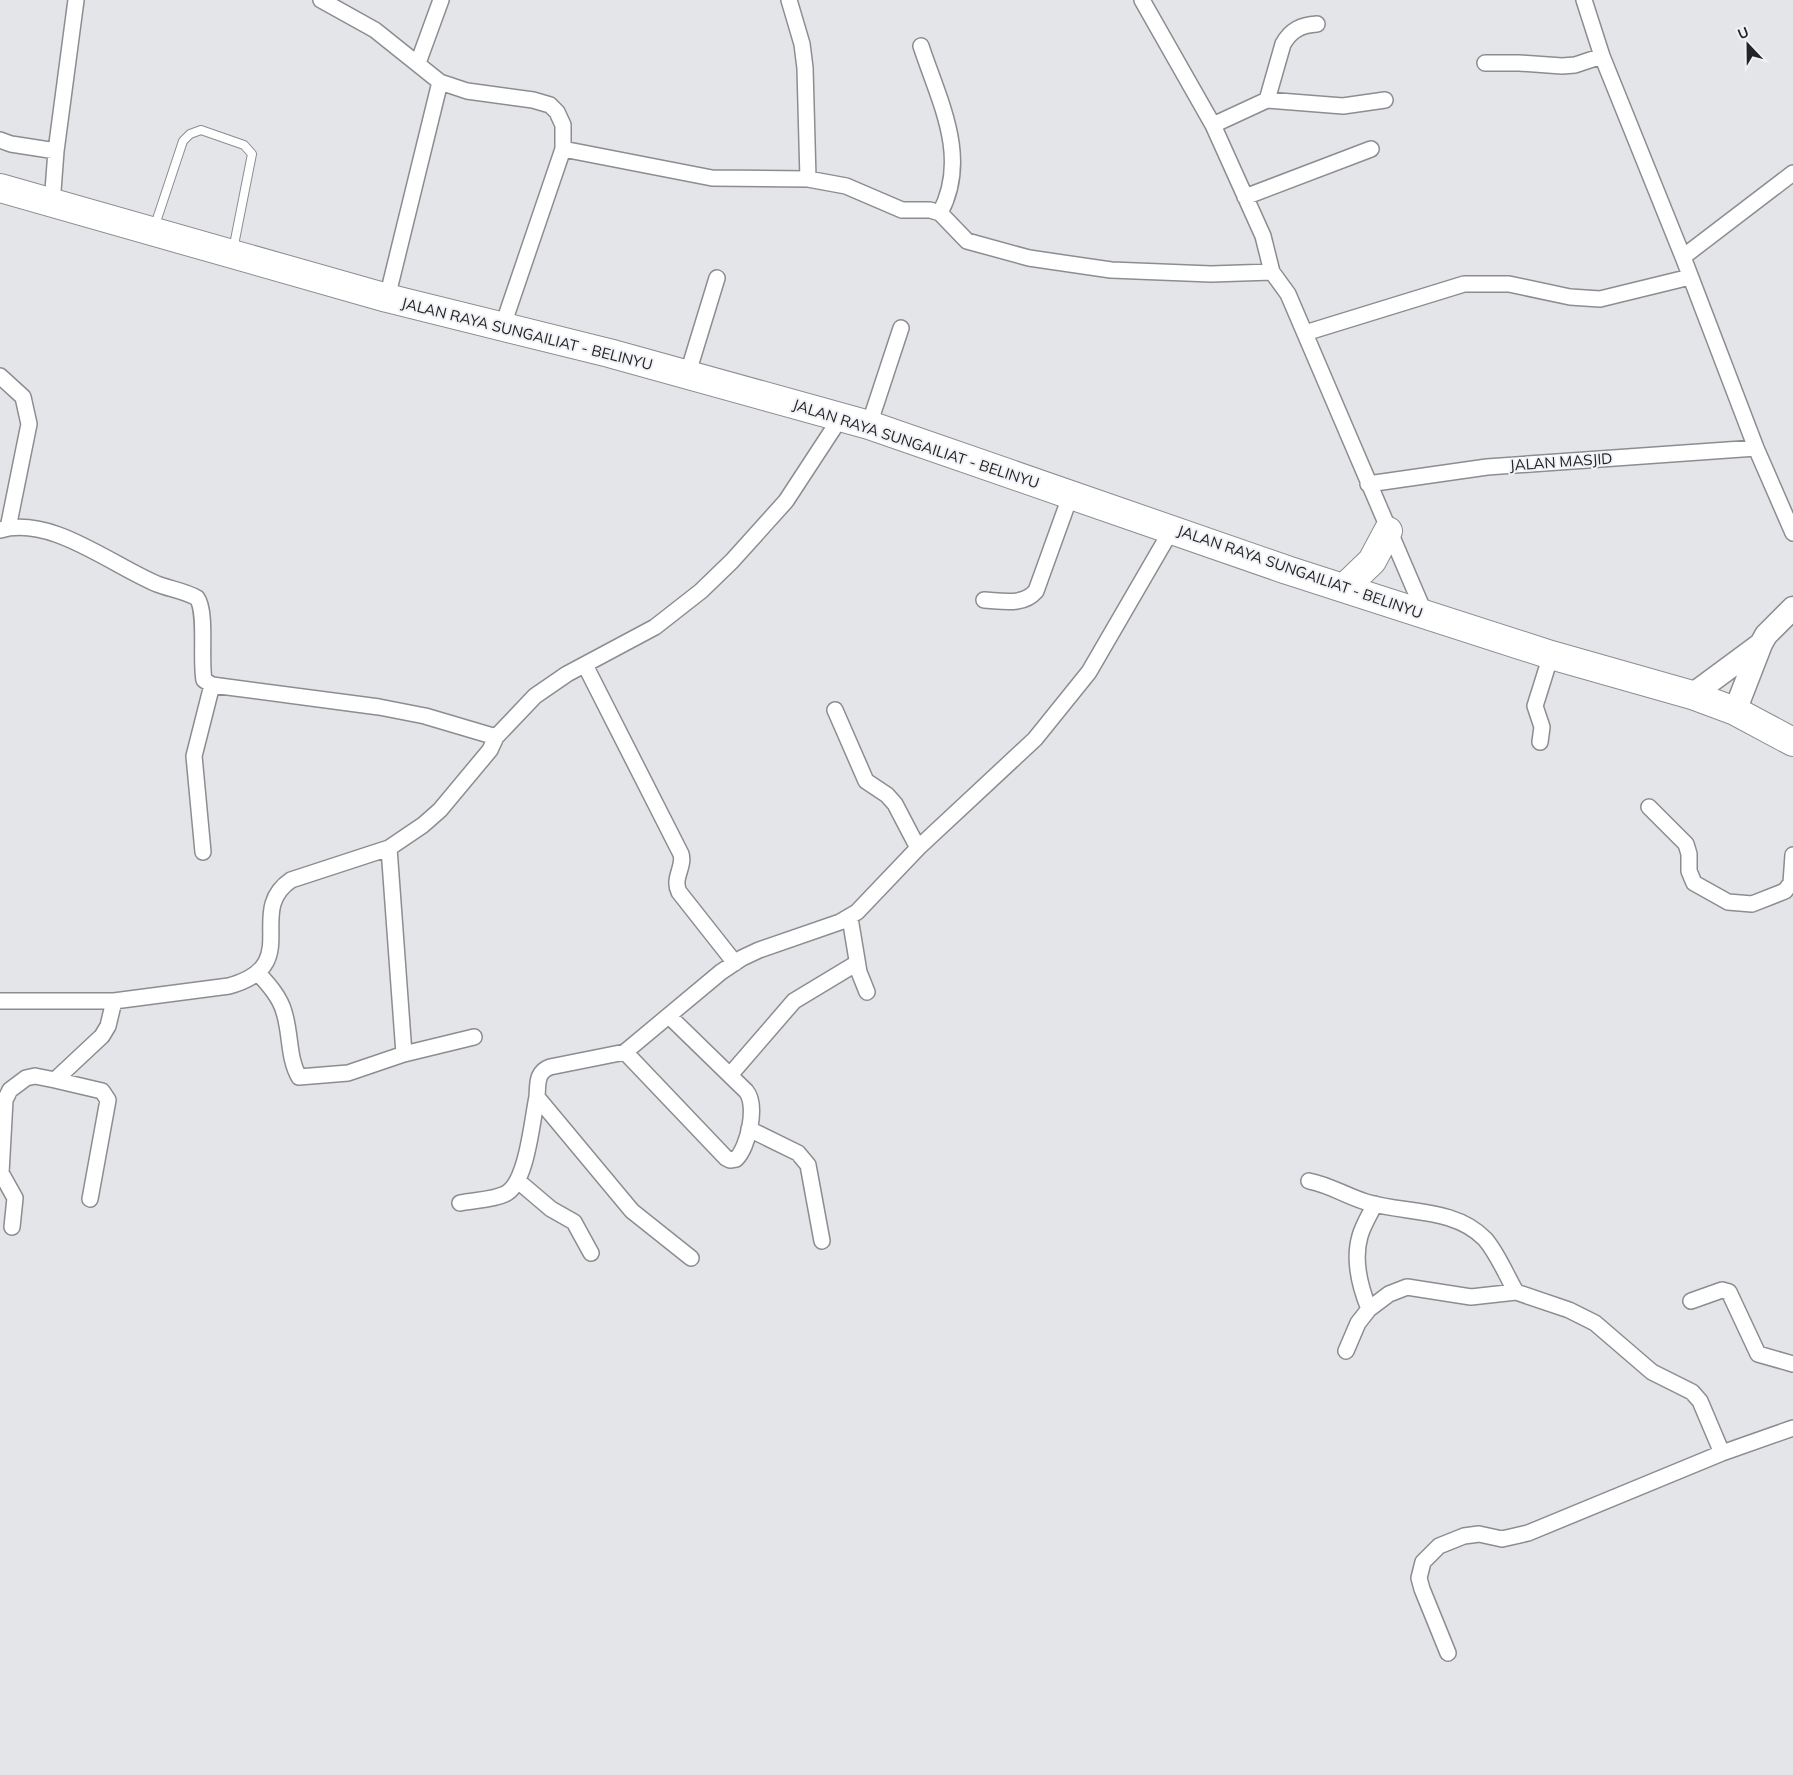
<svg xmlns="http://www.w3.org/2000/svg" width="1793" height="1775" font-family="Mulish,sans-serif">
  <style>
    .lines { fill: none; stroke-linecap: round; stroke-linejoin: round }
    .lane-casing { stroke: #8c8d91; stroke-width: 10 }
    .street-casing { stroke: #8c8d91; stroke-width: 18 }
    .secondary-casing { stroke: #8c8d91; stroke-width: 25 }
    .highway-casing { stroke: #8c8d91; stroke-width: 30 }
    .lane { stroke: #fff; stroke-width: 8 }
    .street { stroke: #fff; stroke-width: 15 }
    .secondary { stroke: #fff; stroke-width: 22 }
    .highway { stroke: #fff; stroke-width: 28 }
    .labels { text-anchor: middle; stroke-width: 4; stroke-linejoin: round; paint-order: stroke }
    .street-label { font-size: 15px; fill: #242426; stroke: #f1f2f6 }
  </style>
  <rect width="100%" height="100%" fill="#e4e5e9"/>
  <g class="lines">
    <g class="lane-casing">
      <path id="lane" d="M154 228 183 141 190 134 201 130 244 145 252 154 233 250"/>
    </g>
    <g class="street-casing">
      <path id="street" d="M321 0 375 30 440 82 467 91 533 100 550 105 557 112 563 125V149L502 328
        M789 0 802 44 805 68 808 179
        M1142 0 1213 125 1263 236 1272 272 1288 294 1425 614
        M1584 0 1602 56 1683 257 1756 448 1793 533
        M921 46C939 101 970 157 940 213
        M418 63 441 0
        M1485 63H1519L1562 66 1575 65 1602 56
        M1267 100 1283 44C1291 30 1301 25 1317 24
        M1213 125 1267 100 1343 106 1385 100
        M0 140 11 144 56 151
        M563 149 712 178 808 179 846 186 902 210H930L940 213 967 241 1029 258 1111 270 1211 274 1272 272
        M1245 197 1371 149
        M52 204 56 151 76 0
        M1683 257 1793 173
        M387 298 440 82
        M1305 333 1464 284H1509L1570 297 1600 299 1690 277
        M0 376 23 397 29 424 8 528
        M687 376 717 278
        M869 425 901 328
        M1368 484 1487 467 1756 448
        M0 530C51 515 111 565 157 584 170 589 185 591 197 598 207 612 200 659 204 680L212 685 379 707 425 716 496 737
        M984 600C1003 601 1023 606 1036 591L1071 494
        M585 665 681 854C685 867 672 878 679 892L735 963
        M835 710 866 781 887 795 895 804 918 848
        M1540 742 1542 727 1535 706 1551 655
        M1649 807 1686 844 1689 854V871L1694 883 1728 902 1752 904 1785 891 1791 883 1793 855
        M389 848 404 1054 474 1037
        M203 852 194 756 212 685
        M850 918 859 972 867 992
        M258 973C268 984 280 997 284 1012 291 1034 288 1058 299 1077L348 1073 404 1054
        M0 1001H114L229 986C305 965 244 912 291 880L389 848 423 825 440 810 490 750 496 737 535 696 567 674 655 627 701 591 732 561 786 501 841 417
        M625 1052 726 1158 730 1160 736 1159C748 1148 758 1105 746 1091L670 1017
        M730 1075 794 1001 857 963
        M55 1080 102 1091 108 1100 90 1199
        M749 1129 798 1153 808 1165 822 1241
        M518 1181 551 1209 574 1222 591 1253
        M1309 1181C1330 1185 1346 1196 1366 1202 1405 1214 1454 1207 1485 1239 1498 1254 1506 1275 1516 1292
        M460 1203C474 1200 493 1200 505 1194 527 1184 532 1120 537 1097
        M12 1227 15 1198 1 1173 5 1100 10 1090 26 1078 35 1076 55 1080 102 1036 108 1026 114 1001
        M691 1258 632 1211 537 1097C538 1084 536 1072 550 1067L625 1052 721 972 742 958 759 950 840 922 857 912 918 848 1035 739 1089 672 1172 529
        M1691 1301 1722 1290 1729 1292 1758 1354 1793 1364
        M1369 1309C1360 1287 1353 1260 1360 1236 1363 1225 1370 1214 1375 1204
        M1346 1351 1358 1323 1369 1309 1389 1294 1407 1287 1471 1297 1516 1292 1569 1310 1595 1323 1652 1372 1692 1392 1700 1401 1722 1453
        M1448 1653 1422 1589 1419 1578 1423 1562 1439 1546 1464 1536 1479 1534 1502 1539 1528 1533 1722 1453 1793 1428"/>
    </g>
    <g class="secondary-casing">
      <path id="secondary" d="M1692 695 1761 644
        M1735 711 1761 644 1766 635 1793 608"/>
    </g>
    <g class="highway-casing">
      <path id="highway" d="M0 188 387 298 609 353 869 425 1287 570 1551 655 1692 695 1735 711 1793 742
        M1345 587 1372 561 1388 531"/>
    </g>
    <use href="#lane" class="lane"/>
    <use href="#street" class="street"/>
    <use href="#secondary" class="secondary"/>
    <use href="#highway" class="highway"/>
  </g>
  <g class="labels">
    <g class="street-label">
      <text transform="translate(527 334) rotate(14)" y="5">JALAN RAYA SUNGAILIAT - BELINYU</text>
      <text transform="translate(916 444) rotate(18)" y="5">JALAN RAYA SUNGAILIAT - BELINYU</text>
      <text transform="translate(1561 462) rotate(-4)" y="5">JALAN MASJID</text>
      <text transform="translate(1300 572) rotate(19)" y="5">JALAN RAYA SUNGAILIAT - BELINYU</text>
    </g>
  </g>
  <g transform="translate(1748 45) rotate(338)" stroke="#f1f2f6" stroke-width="4" paint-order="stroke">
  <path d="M0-4L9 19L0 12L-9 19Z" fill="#242426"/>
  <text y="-8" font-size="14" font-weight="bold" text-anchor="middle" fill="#242426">U</text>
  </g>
</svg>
